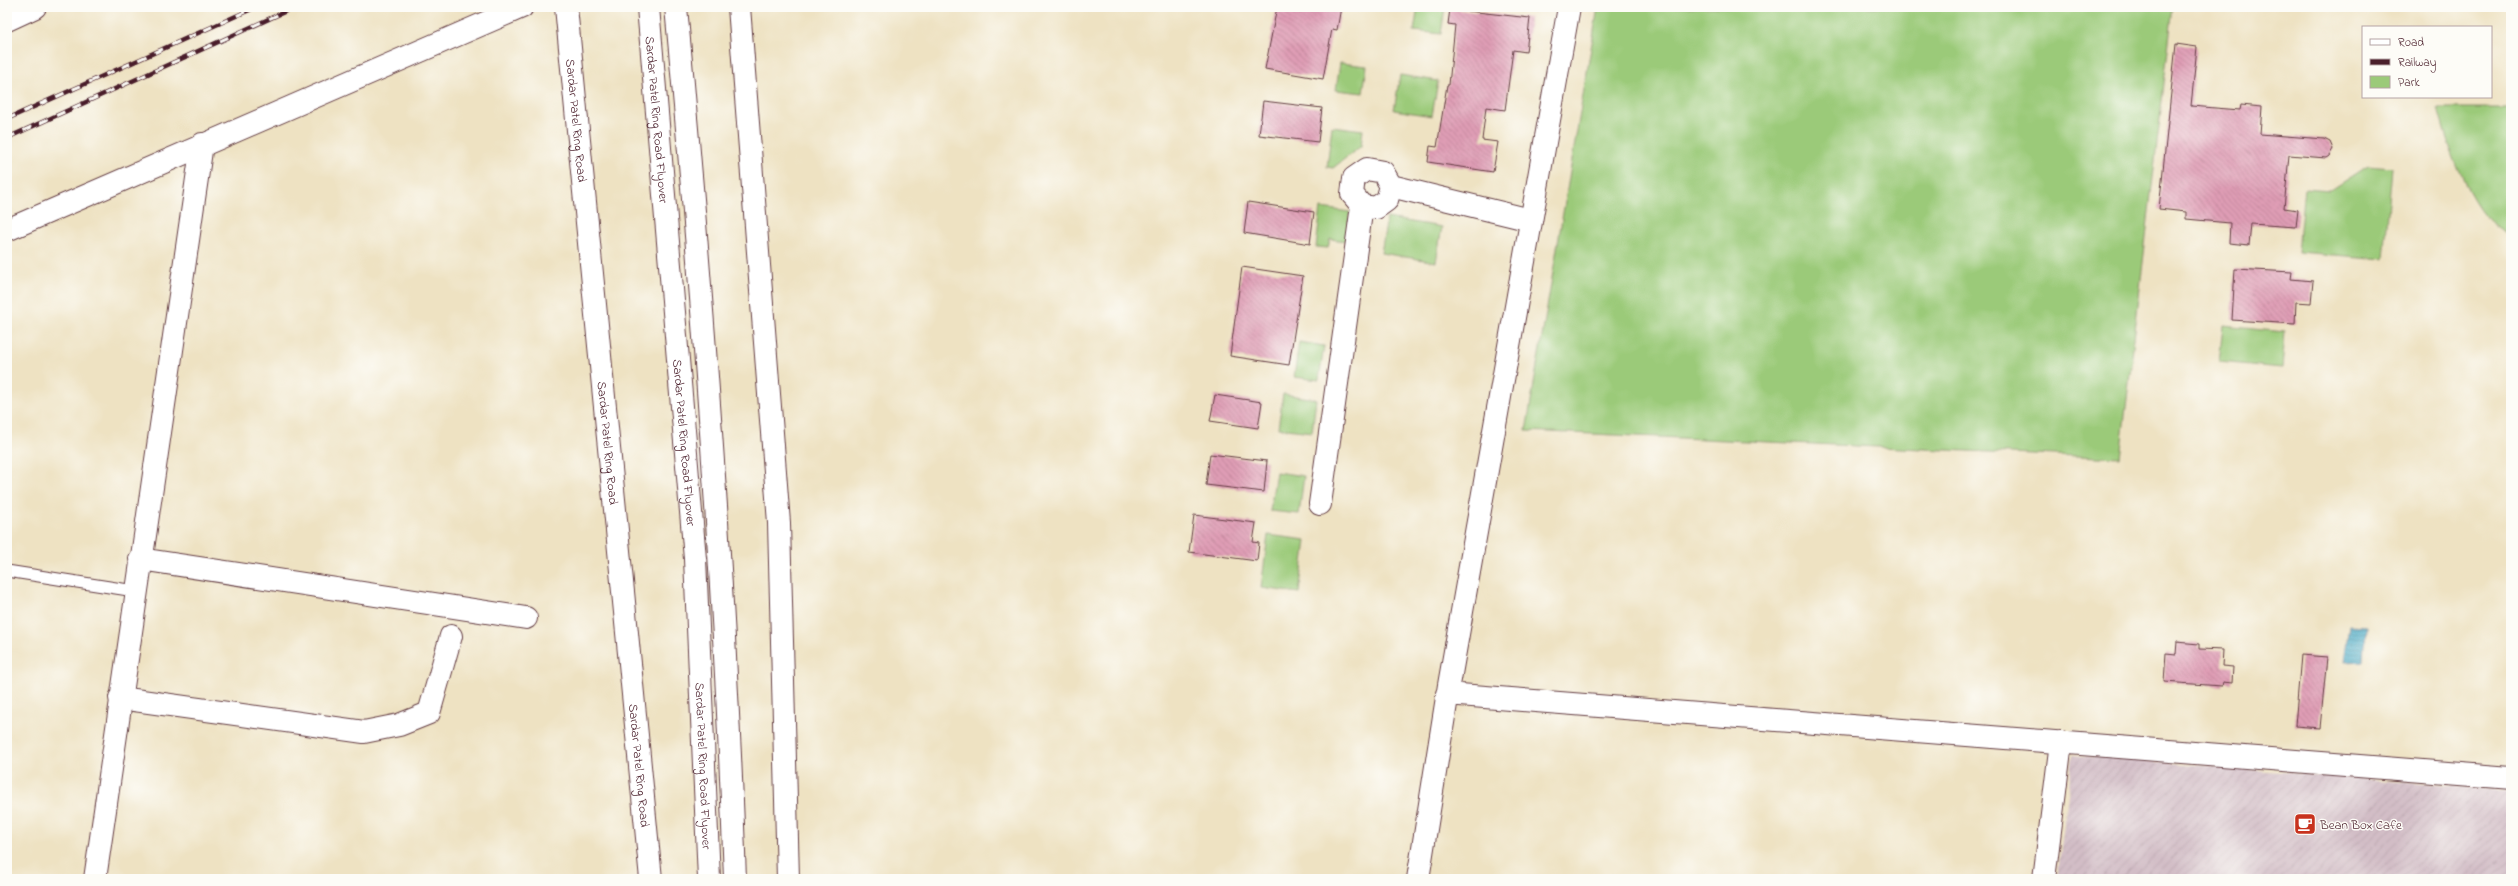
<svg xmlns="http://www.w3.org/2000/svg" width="2518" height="886" font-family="'Indie Flower',sans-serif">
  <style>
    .industrial { fill: url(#industrial-furrows) }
    .green { fill: #9bca79; stroke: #727452 }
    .water { fill: url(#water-rules); stroke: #486478 }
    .building { fill: url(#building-back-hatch) }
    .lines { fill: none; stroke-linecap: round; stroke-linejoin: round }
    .lane-casing { stroke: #633c42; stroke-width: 13 }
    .street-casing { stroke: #633c42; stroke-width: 24 }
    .secondary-casing { stroke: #633c42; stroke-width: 24 }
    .highway-casing { stroke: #633c42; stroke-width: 24 }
    .lane { stroke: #fff; stroke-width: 11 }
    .street { stroke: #fff; stroke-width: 22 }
    .secondary { stroke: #fff; stroke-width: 22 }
    .highway { stroke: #fff; stroke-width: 22 }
    .rail-casing { stroke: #4a1f2b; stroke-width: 4.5 }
    .rail { stroke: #fdfcf7; stroke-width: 3; stroke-dasharray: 9; stroke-linecap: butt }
    .labels { text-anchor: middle; stroke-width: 3; stroke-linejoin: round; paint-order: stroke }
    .street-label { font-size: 13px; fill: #4a1f2b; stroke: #fdfcf7 }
    .poi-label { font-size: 13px; fill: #4a1f2b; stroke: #fdfcf7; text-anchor: start }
  </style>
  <defs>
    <pattern id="industrial-furrows" width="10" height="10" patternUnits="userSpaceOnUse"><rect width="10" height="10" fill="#d2bdc6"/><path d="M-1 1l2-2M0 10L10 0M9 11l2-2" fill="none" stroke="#b6a2aa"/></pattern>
    <pattern id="water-rules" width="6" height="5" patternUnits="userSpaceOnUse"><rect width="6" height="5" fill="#45a8c4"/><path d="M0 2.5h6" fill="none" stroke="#3c889f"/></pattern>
    <pattern id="building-back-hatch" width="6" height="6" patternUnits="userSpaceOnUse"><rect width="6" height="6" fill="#df9db5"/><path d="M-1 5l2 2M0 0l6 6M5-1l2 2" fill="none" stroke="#b77f93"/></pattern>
  </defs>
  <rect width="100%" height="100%" fill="#fdfcf7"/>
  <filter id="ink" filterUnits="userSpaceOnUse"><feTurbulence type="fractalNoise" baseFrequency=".025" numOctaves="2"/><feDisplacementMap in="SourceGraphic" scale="8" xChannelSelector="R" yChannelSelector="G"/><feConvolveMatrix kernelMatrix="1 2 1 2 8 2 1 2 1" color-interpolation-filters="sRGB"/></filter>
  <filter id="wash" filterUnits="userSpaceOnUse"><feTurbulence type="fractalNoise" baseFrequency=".012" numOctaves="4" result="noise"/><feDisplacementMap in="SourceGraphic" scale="16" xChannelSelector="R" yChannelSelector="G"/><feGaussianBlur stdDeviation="0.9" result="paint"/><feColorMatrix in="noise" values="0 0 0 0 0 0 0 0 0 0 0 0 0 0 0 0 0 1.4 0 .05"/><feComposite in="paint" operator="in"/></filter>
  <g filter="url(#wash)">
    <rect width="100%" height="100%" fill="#eee2c2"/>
    <path class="industrial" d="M2073 755 2511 791V879H2057Z"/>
    <path class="green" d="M1418 7H1445L1441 34 1414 31Z
      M1488 7H1522L1521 12Z
      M1598 7H2173L2120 458 1526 431Z
      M1340 63 1367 66 1363 93 1336 90Z
      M1400 75 1438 81 1432 116 1394 110Z
      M2438 108H2511V235C2474 226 2446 141 2438 108Z
      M1332 126 1363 130 1361 146 1333 168 1327 167Z
      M2367 166 2392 168 2384 259 2298 252 2304 188 2330 190Z
      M1321 208 1350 212 1346 241 1330 239 1328 248 1316 247Z
      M1387 218 1442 227 1436 262 1381 253Z
      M2223 326 2285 332 2282 368 2219 362Z
      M1299 342 1324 346 1319 380 1294 377Z
      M1283 394 1316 399 1312 432 1278 428Z
      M1276 472 1304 476 1299 514 1270 511Z
      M1268 535 1306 540 1299 593 1261 588Z"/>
    <path class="water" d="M2349 625 2366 626 2364 661 2344 662Z"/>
    <g id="blocks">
      <path class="building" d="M1277 7H1341L1337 30 1332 29 1323 79 1265 69Z
        M1450 9 1530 18 1526 52 1513 50 1505 110 1486 107 1482 140 1498 142 1493 172 1428 162 1430 146 1437 147 1447 85H1449L1455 25 1448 24Z
        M2176 44 2197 47 2191 106 2240 110 2241 105 2262 107 2260 134 2324 139 2330 142 2333 149 2329 156 2326 158 2289 155 2284 208 2298 210 2296 227 2251 224 2249 245 2229 243 2230 223 2186 219V212L2159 209Z
        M1263 101 1322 108 1318 142 1259 135Z
        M1248 202 1314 212 1310 244 1244 233Z
        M1242 267 1303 276 1289 365 1230 356Z
        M2235 269 2292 272 2291 279 2313 281 2311 303 2296 302 2295 324 2232 320Z
        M1215 395 1262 402 1258 428 1210 421Z
        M1210 454 1267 461 1264 492 1206 485Z
        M1194 515 1256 523 1253 542 1259 543 1257 561 1189 552Z
        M2177 642 2199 644V649L2223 650 2222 666 2233 667 2232 683 2223 682 2222 686 2164 682 2166 653 2176 654Z
        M2301 655 2327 657 2320 728 2295 726Z"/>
    </g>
  </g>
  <g filter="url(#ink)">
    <use href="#blocks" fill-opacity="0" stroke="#633c42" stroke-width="1"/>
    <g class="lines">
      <g class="lane-casing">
        <path id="lane" d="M7 571 135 591"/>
      </g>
      <g class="street-casing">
        <path id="street" d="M1391 186 1387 200 1376 208 1362 206 1352 194 1354 178 1367 169 1383 172 1391 186 1531 220
          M1320 504 1362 206
          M140 559 526 618
          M1447 694 2511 778
          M120 698 364 732 399 725 429 713 451 636
          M95 879 202 144
          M1418 879 1449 685 1569 7
          M2044 879 2061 742"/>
      </g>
      <g class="secondary-casing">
        <g id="secondary">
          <path id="s1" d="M566 7 651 879"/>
          <path d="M739 7 779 523 788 879"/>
          <path d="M7 20 35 7"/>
          <path d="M7 230 522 7"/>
        </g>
      </g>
      <g class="highway-casing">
        <g id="highway">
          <path id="s2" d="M648 7 695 559 709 879"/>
          <path d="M676 7C703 297 725 588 735 879"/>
        </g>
      </g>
      <use href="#lane" class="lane"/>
      <use href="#street" class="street"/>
      <use href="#secondary" class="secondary"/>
      <use href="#highway" class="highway"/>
      <g class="rail-casing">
        <path id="rail" d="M7 119 256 7
          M7 138 295 7"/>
      </g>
      <use href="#rail" class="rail"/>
    </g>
  </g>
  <defs>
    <g id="cafe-square" transform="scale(1.15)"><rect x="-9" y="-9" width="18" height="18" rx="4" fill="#c8321e" stroke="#fdfcf7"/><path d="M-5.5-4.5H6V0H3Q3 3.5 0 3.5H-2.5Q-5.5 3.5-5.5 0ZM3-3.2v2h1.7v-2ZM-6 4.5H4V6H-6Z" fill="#fff"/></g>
  </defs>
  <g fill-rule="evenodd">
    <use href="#cafe-square" x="2305" y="824"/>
  </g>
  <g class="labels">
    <g class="street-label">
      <text dy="5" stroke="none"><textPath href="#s2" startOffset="113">Sardar Patel Ring Road Flyover</textPath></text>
      <text dy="5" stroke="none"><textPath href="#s1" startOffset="114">Sardar Patel Ring Road</textPath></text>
      <text dy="5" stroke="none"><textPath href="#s1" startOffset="438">Sardar Patel Ring Road</textPath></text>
      <text dy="5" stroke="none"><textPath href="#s2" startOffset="437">Sardar Patel Ring Road Flyover</textPath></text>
      <text dy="5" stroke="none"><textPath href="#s1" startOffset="762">Sardar Patel Ring Road</textPath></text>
      <text dy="5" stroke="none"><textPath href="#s2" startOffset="761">Sardar Patel Ring Road Flyover</textPath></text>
    </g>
    <g class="poi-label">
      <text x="2320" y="829">Bean Box Cafe</text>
    </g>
  </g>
  <rect width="2518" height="886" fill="none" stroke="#fdfcf7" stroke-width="24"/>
  <rect x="2362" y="26" width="130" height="72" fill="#fdfcf7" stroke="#b5a4a5"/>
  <rect x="2370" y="39" width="20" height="6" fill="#ffffff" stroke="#b5a4a5"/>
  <text x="2398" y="46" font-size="12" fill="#4a1f2b">Road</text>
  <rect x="2370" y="59" width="20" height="6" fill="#4a1f2b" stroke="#b5a4a5"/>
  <text x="2398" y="66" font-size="12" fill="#4a1f2b">Railway</text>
  <rect x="2370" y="76" width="20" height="12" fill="#9bca79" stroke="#b5a4a5"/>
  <text x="2398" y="86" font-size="12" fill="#4a1f2b">Park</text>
</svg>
